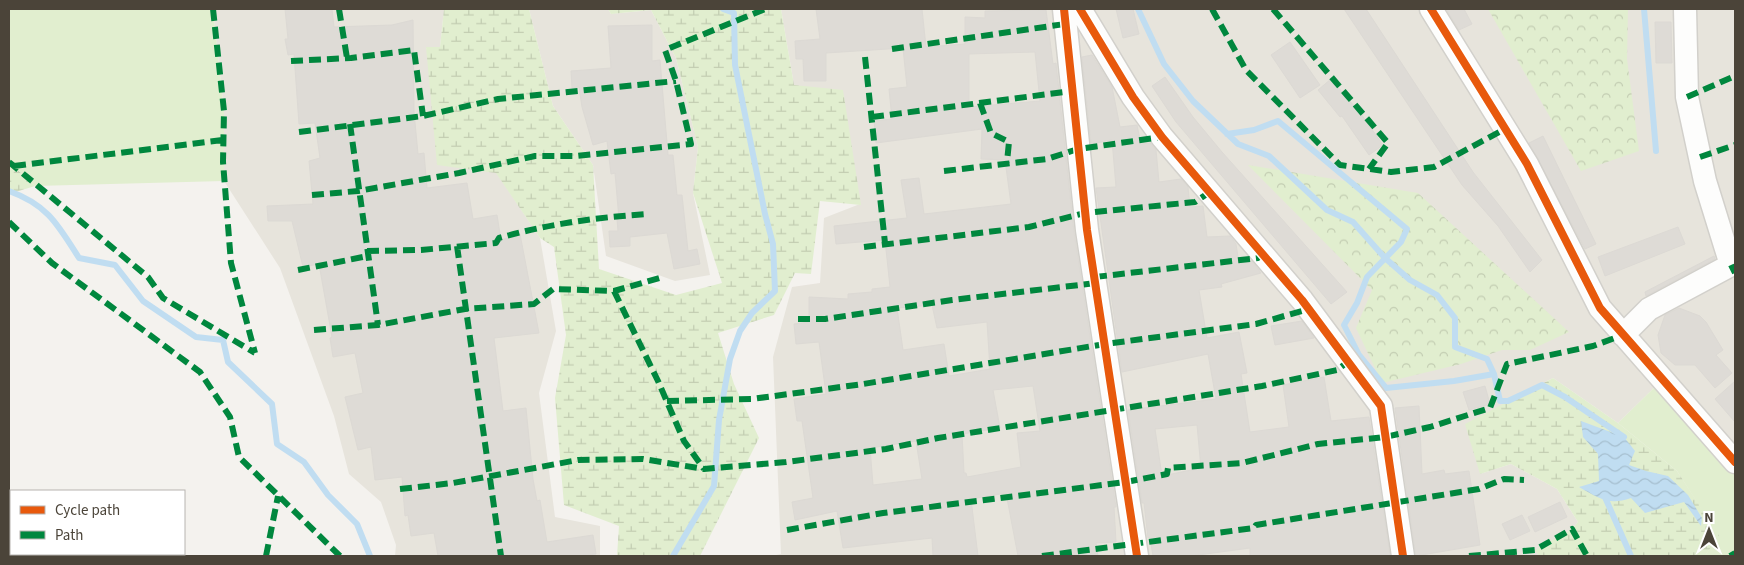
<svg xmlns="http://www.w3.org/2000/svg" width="1744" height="565" font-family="'Source Sans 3',sans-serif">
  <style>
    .residential { fill: #e7e4dc }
    .grass { fill: #e1eecf }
    .wetland { fill: url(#wetland-marsh) }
    .park { fill: url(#park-crowns) }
    .water { fill: url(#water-waves) }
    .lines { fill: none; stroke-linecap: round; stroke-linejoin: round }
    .stream { stroke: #c0ddf1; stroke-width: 6 }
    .building { fill: #dedbd6; stroke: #dcd9d4; fill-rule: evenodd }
    .street-casing { stroke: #d2d0cb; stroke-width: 25 }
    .street { stroke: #fdfdfc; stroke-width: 22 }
    .quiet { stroke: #00873e; stroke-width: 6; stroke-dasharray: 12 6; stroke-linecap: butt }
    .cycleway-casing { stroke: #fff; stroke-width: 11 }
    .cycleway { stroke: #e8590c; stroke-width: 8 }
  </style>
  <defs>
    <pattern id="wetland-marsh" width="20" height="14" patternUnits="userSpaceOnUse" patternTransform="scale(1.25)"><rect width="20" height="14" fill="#e1eecf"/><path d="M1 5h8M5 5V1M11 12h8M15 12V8" fill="none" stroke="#c3cdb2"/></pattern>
    <pattern id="park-crowns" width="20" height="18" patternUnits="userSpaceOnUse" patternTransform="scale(1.25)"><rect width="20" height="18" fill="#e1eecf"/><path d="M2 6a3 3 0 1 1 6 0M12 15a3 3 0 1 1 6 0" fill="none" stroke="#c3cdb2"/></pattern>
    <pattern id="water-waves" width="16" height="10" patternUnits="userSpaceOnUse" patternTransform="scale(1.25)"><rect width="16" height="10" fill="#c0ddf1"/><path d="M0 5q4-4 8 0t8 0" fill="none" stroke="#a6bfcf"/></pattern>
  </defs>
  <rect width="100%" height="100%" fill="#f4f2ee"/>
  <path class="residential" d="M213 9H444L440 47 426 48 496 172 540 238 556 331 539 393 555 517 600 526V556H395L396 545 381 502 349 474 334 416 280 268 224 181V111Z
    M529 9H608L611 14 651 10 676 58 698 147 693 193 710 275 675 281 606 256 593 165 553 106Z
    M781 9H1735V462L1662 380 1618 423 1553 378 1508 401 1480 474 1511 464 1557 489 1578 522 1572 529 1536 550 1539 556H771L781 554 773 357 792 287 820 283 824 218 860 204 794 85Z"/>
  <path class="grass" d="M9 9H213L224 111V181L35 186 9 162Z
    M1662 380 1735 462V556H1705L1718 535 1677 471 1618 423Z"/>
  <path class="wetland" d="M444 9H529L553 106 593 165 599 269 676 295 722 283 693 193 698 147 676 58 651 10 611 14 608 9H781L794 85 843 90 861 205 820 201 811 274 795 273 774 315 718 333 734 384 759 438 700 556H617L619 526 564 505 555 398 566 335 554 247 540 238 496 173 437 165 426 47H440Z
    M9 162 35 186 9 194Z
    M1553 378 1618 423 1677 471 1719 535 1705 556H1539L1535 550 1572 529 1578 522 1557 489 1511 464 1480 474 1465 424Z"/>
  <path class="park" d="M1488 9H1628L1627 59 1639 151 1581 171Z
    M1248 165 1418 193 1569 332 1530 350H1502L1461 364 1382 383 1356 328 1372 290Z"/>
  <path class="water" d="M1581 421 1624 437 1635 451 1629 465 1646 471 1668 476 1688 495 1702 518 1701 526 1684 502 1645 513 1631 498C1608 506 1599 498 1579 487L1599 481 1598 454 1583 437Z"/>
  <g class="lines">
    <path class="stream" d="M1138 9 1164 64 1193 101 1238 144 1269 156 1327 210 1353 222 1385 258 1410 280 1437 295 1455 318V347L1487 359 1494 374 1500 401H1508L1542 385 1565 397 1624 437
      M1644 9 1656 151
      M1227 134 1254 130 1278 121 1407 229 1401 242 1367 277 1357 303 1344 325 1359 355 1386 388 1454 381 1494 374
      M9 191C48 205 58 225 79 258L115 265 143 301 196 337 223 340 228 362 272 404 277 444 304 462 328 495 357 524 370 556
      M1604 495 1631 556
      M673 556 714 486 719 420 730 359 740 331 752 313 775 291 773 244 765 214 735 65 734 13 723 9"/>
  </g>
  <path class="building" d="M285 9H332L334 27 392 25 413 20 414 112 418 154 424 153 427 188 467 183 473 219 497 215 501 240 520 234 539 333 494 338 503 411 526 408 533 479 537 501 540 500 547 542 593 535 596 554 579 556H438L434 533 411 536 408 515 405 516 402 477 375 480 371 447 358 450 345 397 363 393 355 353 333 357 330 338 332 337 319 264 303 267 292 221H268L267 206 313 204 309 161 320 158 315 123 299 124 294 54 288 55 285 39H288Z
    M816 9H922L926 47 965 44V17L985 18V11L1046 10 1053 64 1056 63 1074 232 1116 507H1114L1116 542 1096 543 1098 556H1018L1006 493 971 499 978 556H933L932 538 843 548 837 511 795 520 792 502 813 498 802 421H797L794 399 826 394 819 342 796 344 794 324 809 322V297L848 299V294L872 292V289L890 287 885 240 836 244 834 226 907 218 901 180 919 178 924 214 1011 204 1005 160 981 159 982 129 876 143 874 121 892 119 889 89 907 87 903 48 826 53V81H804L803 59H796L795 41 820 39ZM1035 52 1040 101 969 107V54ZM932 305 937 328 987 322 990 369 949 376 944 344 903 350 897 308ZM1033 386 1040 431 1017 433 1021 467 967 477 966 473H964L962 434 1000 428 993 390ZM916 441 922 479 873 485 870 448Z
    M1116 9H1133L1139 34 1123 38Z
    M1344 9H1366L1473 172 1542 260 1530 272 1498 226 1462 185Z
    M1446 9H1464L1472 24 1459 30Z
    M1655 22H1671L1672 63H1656Z
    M652 25V61L660 60 668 155H673L677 195H682L688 251 697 249 700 264 674 269 667 233 630 237V246L610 247 609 231H618L617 219H619L615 173 611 174 607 141 593 145 582 107 579 87 572 88 571 71 611 68 608 26Z
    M1290 42 1320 85 1300 98 1271 55Z
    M1092 55 1112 87 1120 127 1137 125 1141 144 1150 143 1156 150 1159 182 1181 179 1188 187 1190 207 1203 206 1207 237 1230 236 1236 244 1239 263 1252 261 1261 273 1221 284 1222 287 1199 290 1207 338 1239 332 1247 373 1241 374 1250 432 1289 427 1283 385 1324 377 1331 421 1369 417 1390 556H1250V548L1191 556H1153L1150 538H1148L1144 503H1142L1128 410 1216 399 1208 354 1122 372 1096 188 1116 187 1112 140 1091 144 1082 57ZM1197 425 1201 468 1162 476 1155 429Z
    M1165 77 1193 117 1222 152 1347 292 1331 304 1176 122 1152 86Z
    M1331 79 1361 114 1383 145 1369 155 1342 116 1340 117 1318 90Z
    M1543 136 1596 244 1585 249 1529 143Z
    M1678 227 1685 244 1605 276 1598 257Z
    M1714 256 1715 259 1646 296 1645 292Z
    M1679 308 1700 316 1706 322 1723 350 1716 355 1732 373 1715 388 1695 365H1675L1661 353 1658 335 1665 315Z
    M1302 321 1314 338 1275 345 1271 326Z
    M1735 381V422L1715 399Z
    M1485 386 1490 404 1469 410 1463 392Z
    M1419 406 1422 474 1444 470 1445 474 1469 471 1480 545 1416 556 1395 408Z
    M1560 502 1567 517 1535 532 1528 517Z
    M1522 515 1530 531 1510 540 1502 524Z"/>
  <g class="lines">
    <g class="street-casing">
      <path id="street" d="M1064 9 1087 230 1137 556
        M1080 9 1133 97 1162 137 1302 300 1381 406 1403 556
        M1431 9 1527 164 1600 308 1735 462
        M1623 335 1649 309 1731 265 1705 181 1687 97 1685 9"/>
    </g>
    <use href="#street" class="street"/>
    <path class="quiet" d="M213 9 224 111 223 162 231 263 255 353
      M339 9 347 58
      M1212 9 1246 70 1340 165 1391 172 1434 167 1505 129
      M1273 9 1388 143 1369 169
      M892 49 1065 24
      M865 57 885 243
      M291 61 351 58 414 50 423 116
      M1687 97 1735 76
      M980 103 991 133 1009 142 1007 162
      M872 117 1072 91
      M350 124 378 325
      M299 132 423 116 498 99 676 81
      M1700 157 1735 145
      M9 162 148 277 163 298 255 353
      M14 166 223 140
      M944 171 1047 159 1078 149 1162 137
      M312 195 358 191 459 173 535 156H577L691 144 676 81 665 50 765 9
      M9 222 52 263 200 372 230 417 239 457 340 556
      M457 246 501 556
      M864 247 1029 227 1085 213 1195 202 1210 192
      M367 251 421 250 496 243 499 238C548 224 598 217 649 214
      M1731 265 1735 273
      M298 270 368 256
      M1095 277 1258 258 1263 254
      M614 291 658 381 684 441 704 469
      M798 319H825L952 300 1096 283
      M314 330 378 325 465 309 534 304 553 289 614 291 663 277
      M667 401 752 399 863 384 1105 344 1256 324 1309 309
      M400 489 453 483 578 460 643 459 704 469 786 462 886 449 938 438 1262 386 1337 370 1349 361
      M787 530 883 513 1126 482 1167 474 1168 468 1242 463 1318 444 1385 437 1430 427 1490 408 1507 364 1593 346 1623 335
      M266 556 278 496
      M1042 556 1254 528 1256 525 1479 489 1504 479 1524 480
      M1469 556 1535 550 1572 529 1587 556
      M1730 556 1735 553"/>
    <g class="cycleway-casing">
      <path id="cycleway" d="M1064 9 1087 230 1137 556
        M1080 9 1133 97 1162 137 1302 300 1381 406 1403 556
        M1431 9 1527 164 1600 308 1735 462"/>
    </g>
    <use href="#cycleway" class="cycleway"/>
  </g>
  <rect width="1744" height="565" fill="none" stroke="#4b4439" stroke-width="20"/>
  <rect x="10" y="490" width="175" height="65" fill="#ffffff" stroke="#b7b4b0"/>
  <rect x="20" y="506" width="25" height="8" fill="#e8590c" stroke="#b7b4b0"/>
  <text x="55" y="515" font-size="15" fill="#4b4439">Cycle path</text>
  <rect x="20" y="531" width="25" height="8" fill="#00873e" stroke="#b7b4b0"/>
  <text x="55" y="540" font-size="15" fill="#4b4439">Path</text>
  <g transform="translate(1709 530)" stroke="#ffffff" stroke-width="4" paint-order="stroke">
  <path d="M0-4L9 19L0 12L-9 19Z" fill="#4b4439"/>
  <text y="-8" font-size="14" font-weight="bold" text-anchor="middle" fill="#4b4439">N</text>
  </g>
</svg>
